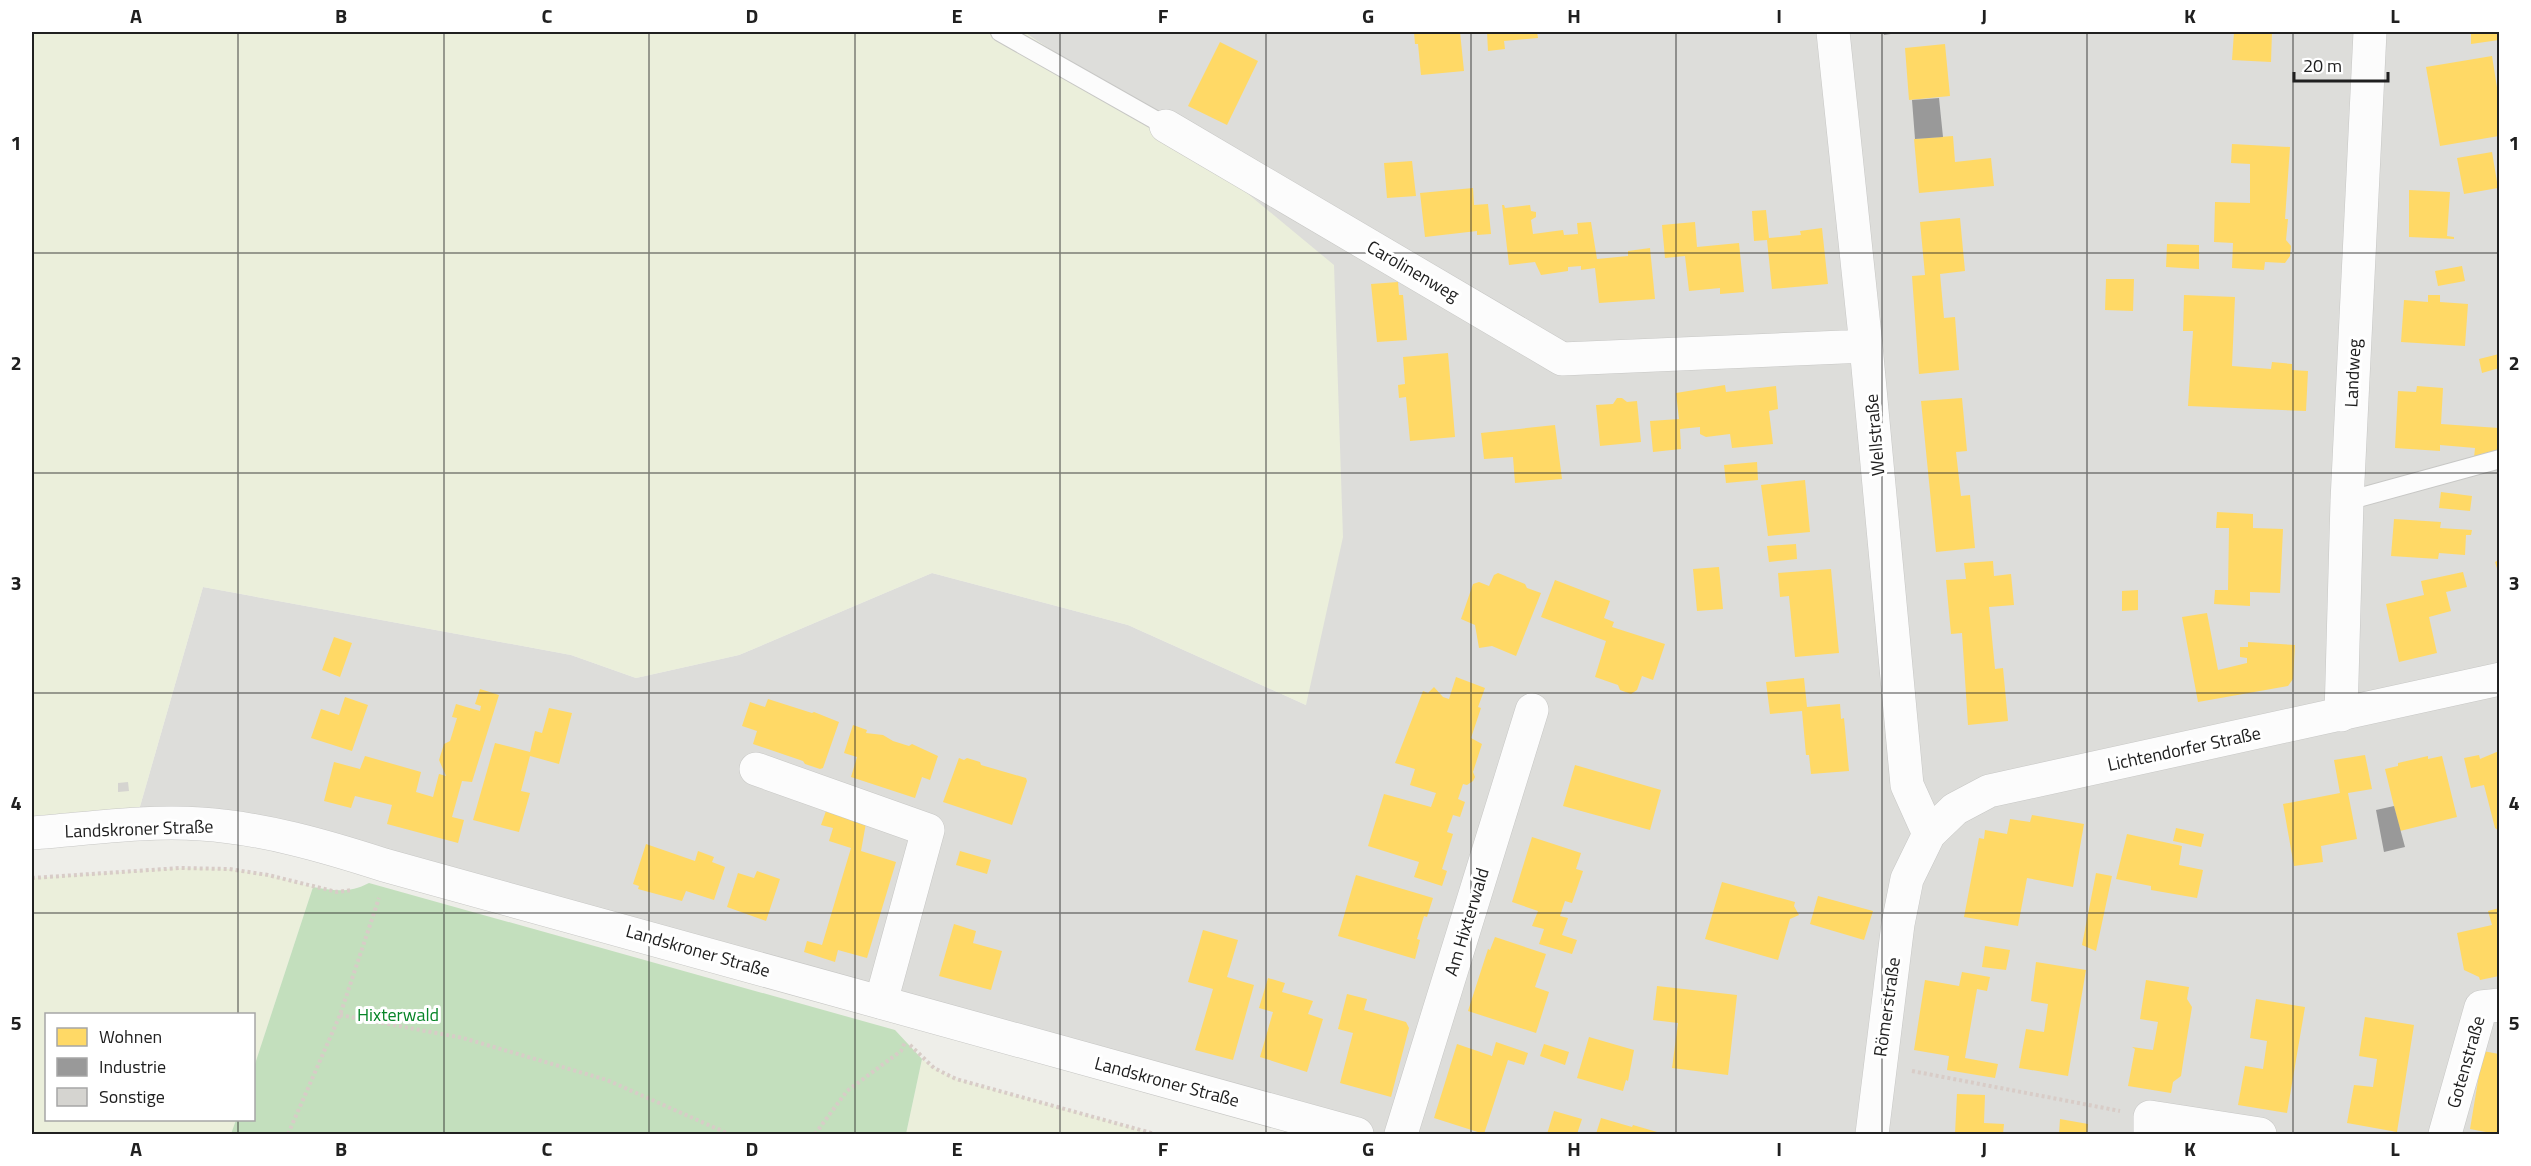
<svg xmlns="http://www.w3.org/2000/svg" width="2531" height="1166" font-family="'Titillium Web',sans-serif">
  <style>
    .residential { fill: #ddddda }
    .farmland { fill: #ebefdb }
    .forest { fill: #c3dfbd }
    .homes { fill: #ffd966 }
    .industry { fill: #999 }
    .building { fill: #d5d4d0 }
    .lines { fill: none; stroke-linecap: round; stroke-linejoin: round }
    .service-casing { stroke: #c7c7c5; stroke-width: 20 }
    .minor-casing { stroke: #c7c7c5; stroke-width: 34 }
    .tertiary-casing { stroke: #c7c7c5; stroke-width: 34 }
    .path { stroke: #d8ccc7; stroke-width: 4; stroke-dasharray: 3 3; stroke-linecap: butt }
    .service { stroke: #fcfcfc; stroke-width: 18 }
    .minor { stroke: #fcfcfc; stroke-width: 33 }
    .tertiary { stroke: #fcfcfc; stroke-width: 33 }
    .grid { fill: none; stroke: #202020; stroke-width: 1.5; stroke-opacity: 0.55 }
    .labels { text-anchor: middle; stroke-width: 6; stroke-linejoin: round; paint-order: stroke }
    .street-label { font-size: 18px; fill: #202020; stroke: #fff }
    .park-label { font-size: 18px; fill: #078528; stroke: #fff }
    .neatline { fill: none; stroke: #202020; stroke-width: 2 }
    .grid-label { font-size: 20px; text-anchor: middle; font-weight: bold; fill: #202020 }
  </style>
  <rect width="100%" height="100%" fill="#eeeee9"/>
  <path class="residential" d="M1024 32H2499V1134H1357L139 810 203 587 571 655 636 678 739 655 932 573 1128 625 1306 705 1166 126Z"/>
  <path class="farmland" d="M32 32H1024L1166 126 1334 265 1343 537 1306 705 1128 625 932 573 739 655 636 678 571 655 203 587 139 810 32 816Z
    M180 868 229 869 268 875 313 887 254 1067V1014H46V1120H236L231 1134H32V878Z
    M922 1059 934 1068 956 1079 1155 1134H906Z"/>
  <path class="forest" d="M369 883 895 1030 922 1059 906 1134H231L236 1120H254V1067L313 887C334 891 350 893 369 883Z"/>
  <path class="homes" d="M1414 32H1460L1464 71 1421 75 1418 44H1415Z
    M1487 32H1537L1538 38 1504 41 1505 49 1488 51Z
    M2234 32H2272L2271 62 2232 60Z
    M2471 32H2499V40L2471 44Z
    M1220 42 1258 61 1227 125 1188 106Z
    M1945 44 1950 96 1909 100 1905 48Z
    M2492 56 2499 100V136L2440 146 2426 67Z
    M1953 136 1955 162 1991 158 1994 186 1919 193 1914 139Z
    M2232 144 2290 147 2285 219H2288L2286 240 2291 246 2290 256 2285 263 2265 262 2264 270 2232 268 2233 243 2214 242 2215 202 2250 203V164L2231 163Z
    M2492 152 2498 188 2464 194 2457 158Z
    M1412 161 1416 196 1387 198 1384 163Z
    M1473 188 1474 205 1488 204 1491 234 1477 235V231L1425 237 1420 193Z
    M2409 190 2450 192 2447 236 2454 237V239L2409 237Z
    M1502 205H1504L1505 208 1530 205 1531 211 1536 212V217L1531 220 1533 234 1563 230 1564 235 1578 234 1577 223 1591 222 1597 259 1628 256V251L1650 248 1655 299 1599 303 1595 268 1581 270V266L1568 267V271L1541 275 1535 262 1509 265Z
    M1766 210 1769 238 1801 235 1800 231 1822 228 1828 284 1772 289 1767 240 1754 241 1752 211Z
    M1960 218 1965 271 1940 274 1944 318 1955 317 1959 370 1919 374 1912 276 1925 275 1920 222Z
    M1695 222 1697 247 1739 243 1744 292 1720 294V288L1689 291 1685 256 1665 258 1662 225Z
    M2167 244 2199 245V269L2166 267Z
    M2462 266 2465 281 2438 286 2435 271Z
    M2106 279H2134L2133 311 2105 310Z
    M1398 282 1399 295H1403L1407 340 1377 342 1371 284Z
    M2184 295 2235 297 2232 366 2271 369 2272 362 2292 364V370L2308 371 2306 411 2188 406 2193 331H2183Z
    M2428 295H2440V302L2468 304 2465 346 2401 342 2404 300 2428 302Z
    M1448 353 1455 437 1410 441 1406 397 1399 398 1398 385 1405 384 1403 357Z
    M2499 354V368L2482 373 2479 359Z
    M1725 385 1726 392 1776 386 1778 409 1769 411 1773 444 1732 448 1730 434 1706 437 1700 434V427L1680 429 1681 449 1653 452 1650 421 1679 419 1676 393Z
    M2417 386 2443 388 2441 424 2499 428 2498 451 2474 458 2475 448 2440 445V451L2395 448 2398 391 2416 392Z
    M1617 398H1622L1627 402 1637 401 1641 442 1600 446 1596 405 1613 404Z
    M1962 398 1967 451 1956 452 1961 496 1970 495 1975 548 1936 552 1921 401Z
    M1555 425 1562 479 1515 483 1513 457 1484 459 1481 433Z
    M1757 462 1758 480 1726 483 1724 465Z
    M1805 480 1810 532 1768 536 1761 485Z
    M2441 492 2472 496 2470 511 2439 508Z
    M2217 512 2253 514V528L2283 529 2280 593 2250 592V606L2214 604 2215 590H2228L2229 528H2216Z
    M2394 519 2441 522 2440 528 2472 530 2471 535H2466L2465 555 2439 553 2438 559 2391 556Z
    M1796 544 1797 559 1769 562 1767 546Z
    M2499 560V575L2495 562Z
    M1993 561 1994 576 2011 574 2014 605 1989 607 1995 669 2003 668 2008 721 1968 725 1962 633 1951 634 1946 580 1966 579 1964 563Z
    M1719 567 1723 609 1697 611 1693 569Z
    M1831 569 1839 653 1795 657 1789 596 1780 597 1778 573Z
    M2463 572 2467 587 2446 592 2451 611 2429 617 2437 653 2399 662 2386 604 2424 595 2421 581Z
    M1498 573 1525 584 1527 588 1541 593 1516 656 1492 646 1479 648 1475 625 1461 619 1473 584 1479 582 1489 586 1494 575Z
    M1555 580 1610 601 1604 618 1614 622 1612 627 1665 644 1653 680 1642 676 1637 690 1631 694 1620 690 1618 685 1595 677 1606 641 1541 617Z
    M2138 590V610L2122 611V591Z
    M2207 613 2218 670 2247 663V658L2240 657V647H2248V642L2295 645 2293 679 2288 686 2198 702 2182 617Z
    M334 637 352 643 340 677 322 670Z
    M1456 677 1485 688 1478 707 1481 708 1471 738 1482 744 1473 772 1475 777 1473 781 1467 785 1463 784 1458 799 1465 802 1460 817 1453 815 1447 832 1453 834 1442 869 1447 871 1442 886 1414 877 1419 862 1368 846 1384 794 1431 807 1436 793 1410 785 1415 769 1395 763 1423 691 1428 693 1434 687 1443 697 1449 699Z
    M1804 678 1807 707 1840 704 1841 719 1844 718 1849 771 1811 774 1809 755H1806L1802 711 1770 714 1766 682Z
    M480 689 499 695 472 782 462 781 452 817 464 820 458 843 387 824 392 805 355 796 351 808 324 801 334 762 360 769 365 756 421 772 416 792 433 797 439 774 446 776 439 760 444 744 450 741 457 718 452 717 456 704 480 711 481 706 475 704Z
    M345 697 368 705 352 751 311 738 321 709 339 715Z
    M768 699 812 713 814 712 839 722 823 768 820 769 805 764 803 761 753 744 757 731 742 726 750 702 765 707Z
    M549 708 572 713 559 764 530 756 521 791 530 793 519 832 473 820 495 743 530 752 535 731 542 733Z
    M853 725 867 730 866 733 883 735 893 741 909 746 912 744 938 756 930 780 922 777 915 798 851 777 857 757 844 753Z
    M2499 751V831L2495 828 2484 785 2471 788 2464 758 2479 755 2480 759Z
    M2365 755 2372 789 2348 793 2357 839 2321 846 2323 862 2294 866 2283 804 2340 793 2334 760Z
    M2428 756V759L2442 756 2457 817 2400 831 2385 769 2398 766V763Z
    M959 758 964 760 967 758 980 762 981 765 1026 778 1027 781 1012 825 943 802Z
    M1575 765 1661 790 1650 830 1563 806Z
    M826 811 866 823 861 851 896 862 867 958 838 950 835 962 804 952 807 941 822 945 851 848 829 841 833 828 821 825Z
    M2032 815 2084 824 2073 887 2027 878 2018 926 1964 917 1979 838 1984 839 1985 830 2007 834 2010 819 2030 822Z
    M2176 828 2204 834 2201 847 2173 841Z
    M2127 834 2182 846 2179 865 2203 870 2197 898 2151 890V886L2116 879Z
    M1532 837 1581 853 1576 869 1583 871 1572 903 1565 901 1560 916 1568 918 1562 935 1577 940 1572 954 1539 944 1544 929 1532 926 1538 911 1512 902Z
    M646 844 695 861 698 851 714 857 712 862 725 867 714 900 686 891 682 901 638 889 639 886 633 884Z
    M960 851 991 860 987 874 956 865Z
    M757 871 780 879 766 921 727 907 738 873 754 878Z
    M2096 873 2112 876 2096 951 2082 945Z
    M1356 875 1433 898 1427 917 1424 916 1417 939 1420 940 1415 959 1338 936Z
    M1722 882 1795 902 1794 906 1799 915 1790 919 1778 960 1705 939Z
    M1818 896 1873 911 1864 940 1810 924Z
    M2499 908V976L2480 980 2479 977 2464 970 2457 933 2492 925 2488 911Z
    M954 924 976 931 973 943 1002 951 991 990 939 976Z
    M1203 930 1238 940 1227 977 1254 985 1233 1060 1195 1050 1213 989 1188 982Z
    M1495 937 1546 954 1535 987 1549 992 1536 1033 1468 1011 1488 949 1490 950Z
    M1985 946 2010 950 2006 970 1982 967Z
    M2036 962 2086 970 2068 1076 2019 1068 2026 1029 2044 1032 2048 1004 2031 1001Z
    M1962 972 1990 977 1987 991 1977 989 1965 1058 1998 1064 1995 1078 1947 1070 1949 1056 1914 1050 1925 980 1959 986Z
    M1268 978 1285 983 1282 992 1313 1001 1308 1014 1323 1019 1307 1072 1260 1057 1273 1012 1259 1008Z
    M2146 980 2189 987 2187 999 2192 1007 2184 1056 2181 1076 2173 1082 2171 1093 2128 1086 2135 1049 2132 1047 2153 1050 2158 1022 2140 1019Z
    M1657 986 1737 995 1728 1075 1672 1068 1678 1023 1653 1020Z
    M1347 994 1367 999 1364 1010 1406 1022 1409 1028 1391 1097 1340 1083 1353 1033 1338 1029Z
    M2256 999 2305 1007 2287 1113 2238 1105 2245 1066 2263 1069 2267 1041 2250 1038Z
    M2365 1017 2414 1025 2397 1132 2347 1123 2354 1085 2373 1087 2377 1059 2359 1056Z
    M1589 1037 1634 1050 1628 1081 1626 1080 1623 1091 1577 1078Z
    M1496 1042 1528 1053 1524 1065 1508 1060 1484 1134 1434 1118 1457 1044 1492 1056Z
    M1544 1044 1569 1052 1565 1065 1540 1056Z
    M2483 1051 2499 1054V1134H2485L2486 1132 2470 1129Z
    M1957 1094 1985 1095 1984 1123 2004 1124 2003 1134H1955Z
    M1554 1111 1582 1119 1577 1134H1547Z
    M1601 1118 1632 1127 1633 1125 1664 1134H1596Z
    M2060 1119 2088 1124 2087 1134H2059Z"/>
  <path class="industry" d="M1883 32H1898V33L1884 35Z
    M1939 98 1943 137 1915 139 1912 100Z
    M2394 806 2405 847 2384 852 2376 810Z"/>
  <path class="building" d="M128 782 129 791 118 792V783Z"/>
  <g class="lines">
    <g class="service-casing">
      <path id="service" d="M1000 32 1166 126
        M2347 501 2500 459"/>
    </g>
    <g class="minor-casing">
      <path id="minor" d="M1833 32 1866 346 1907 785 1929 834
        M1166 126 1562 359 1866 346
        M2341 715 2347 501 2370 32
        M756 769 928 830 881 1002
        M1401 1134 1532 710
        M2150 1134V1117L2260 1134
        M2445 1134 2481 1007 2500 1005"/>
    </g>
    <g class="tertiary-casing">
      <path id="tertiary" d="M32 833C87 829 145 820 201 824 263 828 325 846 384 865L1357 1134
        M1872 1134 1898 924 1907 879 1929 834 1955 809 1989 791 2500 679"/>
    </g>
    <path class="path" d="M32 878 180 868 229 869 268 875 337 892 352 890
      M340 1015 463 1038 607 1080 729 1134
      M910 1045 934 1068 956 1079 1155 1134
      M1912 1071 2120 1111
      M288 1134 340 1015 379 898
      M815 1134 847 1091 901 1051 905 1042"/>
    <use href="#service" class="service"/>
    <use href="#minor" class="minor"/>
    <use href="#tertiary" class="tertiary"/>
  </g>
  <path class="grid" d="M238 32V1014M444 32V1134M649 32V1134M855 32V1134M1060 32V1134M1266 32V1134M1471 32V1134M1676 32V1134M1882 32V1134M2087 32V1134M2293 32V1134M32 253H2500M32 473H2500M32 693H2500M32 913H2500M238 1120V1134"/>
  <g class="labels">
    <g class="street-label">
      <text transform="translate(1413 271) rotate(30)" y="6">Carolinenweg</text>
      <text transform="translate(2353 373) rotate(-87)" y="6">Landweg</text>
      <text transform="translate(1875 435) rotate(-95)" y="6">Wellstraße</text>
      <text transform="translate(2184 749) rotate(-12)" y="6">Lichtendorfer Straße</text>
      <text transform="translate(139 829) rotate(-2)" y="6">Landskroner Straße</text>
      <text transform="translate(1467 922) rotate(-73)" y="6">Am Hixterwald</text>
      <text transform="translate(698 951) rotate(16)" y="6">Landskroner Straße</text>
      <text transform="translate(1887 1007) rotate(-82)" y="6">Römerstraße</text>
      <text transform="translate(2466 1062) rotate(-74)" y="6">Gotenstraße</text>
      <text transform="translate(1167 1082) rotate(15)" y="6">Landskroner Straße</text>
    </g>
    <g class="park-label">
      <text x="398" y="1021">Hixterwald</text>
    </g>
  </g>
  <rect width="2531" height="1166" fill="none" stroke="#ffffff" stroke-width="66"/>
  <rect x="45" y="1013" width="210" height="108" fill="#ffffff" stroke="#a6a6a6" stroke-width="1.5"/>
  <rect x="57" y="1028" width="30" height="18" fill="#ffd966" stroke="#a6a6a6" stroke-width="1.5"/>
  <text x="99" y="1043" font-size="18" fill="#202020">Wohnen</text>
  <rect x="57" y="1058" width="30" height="18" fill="#999999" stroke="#a6a6a6" stroke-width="1.5"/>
  <text x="99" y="1073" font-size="18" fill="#202020">Industrie</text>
  <rect x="57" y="1088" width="30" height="18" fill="#d5d4d0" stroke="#a6a6a6" stroke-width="1.5"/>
  <text x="99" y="1103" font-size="18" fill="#202020">Sonstige</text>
  <path d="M2294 72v9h94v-9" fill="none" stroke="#202020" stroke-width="3"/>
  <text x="2303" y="72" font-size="18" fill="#202020" stroke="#ffffff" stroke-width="4.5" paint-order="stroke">20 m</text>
  <rect x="33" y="33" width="2465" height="1100" class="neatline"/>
  <g class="grid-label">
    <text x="136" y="23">A</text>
    <text x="341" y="23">B</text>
    <text x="547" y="23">C</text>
    <text x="752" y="23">D</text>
    <text x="957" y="23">E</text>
    <text x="1163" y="23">F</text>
    <text x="1368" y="23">G</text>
    <text x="1574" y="23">H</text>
    <text x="1779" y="23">I</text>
    <text x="1984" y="23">J</text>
    <text x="2190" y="23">K</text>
    <text x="2395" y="23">L</text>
    <text x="16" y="150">1</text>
    <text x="2514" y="150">1</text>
    <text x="16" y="370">2</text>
    <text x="2514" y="370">2</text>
    <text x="16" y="590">3</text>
    <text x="2514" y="590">3</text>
    <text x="16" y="810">4</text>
    <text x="2514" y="810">4</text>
    <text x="16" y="1030">5</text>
    <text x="2514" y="1030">5</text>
    <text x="136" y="1156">A</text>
    <text x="341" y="1156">B</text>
    <text x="547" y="1156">C</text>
    <text x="752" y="1156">D</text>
    <text x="957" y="1156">E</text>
    <text x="1163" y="1156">F</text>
    <text x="1368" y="1156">G</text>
    <text x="1574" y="1156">H</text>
    <text x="1779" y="1156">I</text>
    <text x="1984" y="1156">J</text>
    <text x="2190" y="1156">K</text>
    <text x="2395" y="1156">L</text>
  </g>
</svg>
